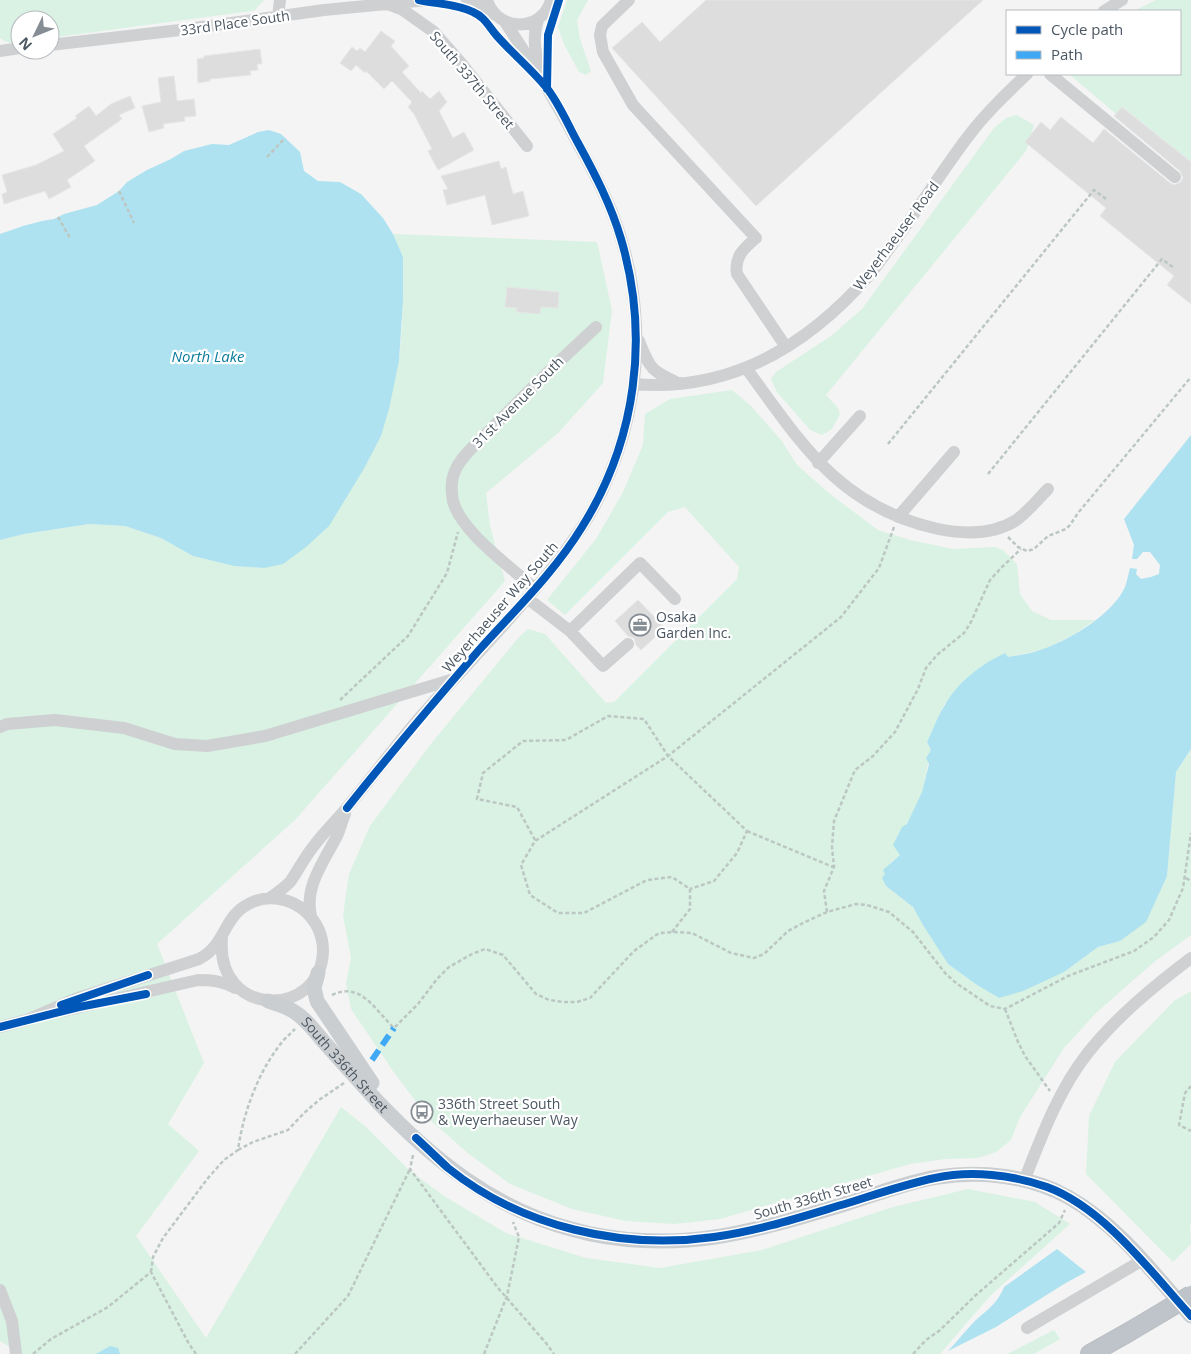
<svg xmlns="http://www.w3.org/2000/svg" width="1191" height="1354" font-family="'Open Sans',sans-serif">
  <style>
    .green { fill: #d9f2e3 }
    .water { fill: #aee2f0 }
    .building { fill: #ddddde; stroke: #e5e6e7 }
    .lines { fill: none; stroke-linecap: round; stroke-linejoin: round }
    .highway-casing { stroke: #b9bec3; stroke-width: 20 }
    .path { stroke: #bcc7c4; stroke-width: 2.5; stroke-dasharray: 4 2.5; stroke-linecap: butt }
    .minor { stroke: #ced0d2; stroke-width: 12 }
    .major { stroke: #caced1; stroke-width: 15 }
    .highway { stroke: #bec4c9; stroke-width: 18 }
    .highway-bridge-casing { stroke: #b9bec3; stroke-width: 20; stroke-linecap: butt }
    .highway-bridge { stroke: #bec4c9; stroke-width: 18 }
    .quiet { stroke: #3fa9f5; stroke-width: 6; stroke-dasharray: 12 6; stroke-linecap: butt }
    .cycleway-casing { stroke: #fff; stroke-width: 11 }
    .cycleway { stroke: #0057b8; stroke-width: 8 }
    .labels { text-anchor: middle; stroke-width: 4.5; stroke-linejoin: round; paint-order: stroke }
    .street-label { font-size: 14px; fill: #4a5661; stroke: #fff }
    .poi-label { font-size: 14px; fill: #4a5661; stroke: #fff; text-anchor: start }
    .water-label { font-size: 15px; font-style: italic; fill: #0c7c9b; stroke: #fff }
  </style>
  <rect width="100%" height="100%" fill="#f4f4f4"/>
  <path class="green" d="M0 0H264L255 10 251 11 50 38V20H20V42C11 44 7 43 0 38Z
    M567 0H588L577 20 580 39 591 71 586 75 579 72 564 44 558 27Z
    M1156 0H1191V162L1123 107 1116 114 1069 74H1180V11H1134Z
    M1017 115 1034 125 1026 151 826 395 838 408 840 414 832 429 822 435 810 430 777 392 771 379 776 372 831 336 862 309 994 128 1006 118Z
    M393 234 597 242 612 310 603 383 558 433 486 493 490 526 505 581 295 820 157 944 204 1063 168 1124 199 1151 136 1236 206 1338 341 1107 366 1127 409 1170 444 1196 506 1233 586 1258 660 1268 762 1250 893 1207 968 1189 1035 1202 1070 1224 990 1296 940 1354H21L0 1341V540L24 534 89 524 125 526 161 538 193 556 234 566 264 568 365 467 381 436 399 361 402 326 403 257Z
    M732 390 751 406 781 440 797 465 830 494 878 530 910 540 953 549 995 547 1003 550 1017 564 1020 594 1032 611 1051 620H1095L1076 633 1045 649 1008 657 1005 653 945 703 927 742 931 750 922 792 907 825 900 855 891 862 885 874 886 886 913 907 948 964 977 985 999 998 1064 972 1098 947 1120 941 1167 876 1176 772 1191 749V935L1154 962 1096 1013 1064 1048 1020 1117 1011 1140 996 1152 978 1158 945 1159 910 1164 720 1219 674 1224 626 1221 572 1209 510 1184 469 1154 429 1119 393 1071 351 1009 346 983 351 958 343 915 349 874 370 826 430 745 519 637 528 629 545 634 606 703 614 702 737 579 739 567 685 507 668 512 565 615 547 600 596 539 623 492 643 445 645 414 670 399Z
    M1191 991V1224L1190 1225 1191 1244 1173 1262 1086 1174 1089 1116 1115 1062 1174 1001Z
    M1054 1330 1060 1339 1034 1354H1007Z"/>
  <path class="water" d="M269 130 281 134 300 152 304 171 318 181 340 182 361 194 383 218 393 234 403 257V300L399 361 389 409 381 436 365 467 329 526 306 547 283 564 264 568 234 566 193 556 161 538 125 526 89 524 24 534 0 540V234L23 226 42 221 54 219 64 214 97 205 119 191 127 182 147 170 171 159 184 151 212 144 229 145 258 132Z
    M1191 435V749L1176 772 1167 876 1146 922 1120 941 1098 947 1064 972 1023 991 999 998 977 985 948 964 923 925 913 907 886 886 882 878 885 874 883 870 900 855 893 845 902 827 907 824 922 792 929 764 926 758 931 750 927 742C933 730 938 715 946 703 959 681 982 664 1005 653L1008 657C1020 655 1034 653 1046 648 1072 638 1113 614 1125 587 1127 582 1128 575 1130 568L1137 569 1136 574 1141 579 1151 577 1159 574 1160 565 1150 552H1143L1137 559H1132L1134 545 1124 519Z
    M1057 1249 1086 1272 1064 1284 996 1327 948 1351C957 1342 964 1332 973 1323 985 1311 997 1305 1004 1287Z
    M110 1346 118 1348 120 1354H96Z"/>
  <path class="building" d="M706 0H983L756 206 612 48 642 22 660 42Z
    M381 31 395 41 391 46 409 66 402 72 421 93 422 91 430 99 439 91 447 102 439 111 453 138 464 132 474 150 438 170 428 151 432 149 414 114 408 107 412 102 392 81 384 89 366 71 365 73 356 65 351 71 340 63 352 47 357 51 360 48 365 52Z
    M260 49 262 64H257L258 70 250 71 251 75 210 79V81L198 83 197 59 204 58V56Z
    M174 76 177 101 194 99 196 116 184 117 185 121 163 124 164 128 149 132 142 106 161 102 158 78Z
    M130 96 135 108 119 115 122 119 84 146 95 161 67 180 71 187 49 199 45 191 4 204 2 194 7 192 2 175 36 165 64 151 53 134 77 118 75 116 89 106 96 116 111 104Z
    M1122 107 1191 162V304L1167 285 1174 276 1100 216 1106 208 1025 142 1041 122 1050 130 1061 117 1093 143 1104 129 1170 183 1174 185 1181 182 1183 178 1180 171 1114 116Z
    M499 161 501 169 506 167 513 194 523 191 529 216 492 225 485 195 447 205 443 190 448 189 441 176Z
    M507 287 559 292 558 308 541 307 540 314 516 312 517 308 505 307Z
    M638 600 665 628 641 650 636 645 634 638 628 636 615 621Z"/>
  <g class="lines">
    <g class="highway-casing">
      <path id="highway" d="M1090 1354 1129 1332"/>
    </g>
    <path class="path" d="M267 157 285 138
      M119 191 134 223
      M58 217 70 238
      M888 444 1094 190 1106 199
      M988 474 1162 259 1174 268
      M1008 537 1018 547 1027 551 1034 549 1048 536 1066 529 1070 525 1078 513 1191 377
      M340 700 408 636 447 573 458 532
      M747 831 833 867
      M535 840 517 807 477 799 483 773 523 741 566 740 608 716 644 719 668 756 747 831 737 853 714 881 690 889
      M1186 878 1191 881
      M827 912 824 891 834 867 832 847 834 821 855 770 873 756 895 732 918 689 926 668 937 655 964 633 971 622 990 580 1002 567 1021 549
      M672 932 690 909V889L672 877 647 880 584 913H558L530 895 521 865 535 841 668 756 841 617 879 568 894 527
      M332 995C361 981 375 1010 394 1028L418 1004 437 979 449 967 472 954 485 949 503 955 536 994 549 1000 563 1002H577L590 998 634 951 659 933 675 932 692 933 731 953 754 958 764 954 788 931 803 923 827 912 856 904 867 905 889 912 913 932 945 973 956 983 990 1006 1005 1009 1068 976 1134 951 1154 937 1169 920 1183 888 1191 833
      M1005 1009 1018 1042 1025 1056 1050 1091
      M1191 1086 1185 1093 1179 1125 1191 1131
      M238 1150 253 1142 288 1130 304 1113 319 1100 344 1083
      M413 1155 410 1169 498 1288 546 1343 554 1354
      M151 1272 153 1257 163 1238 208 1178 224 1160 238 1150C243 1114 257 1075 279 1046 283 1040 289 1035 295 1029
      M33 1354 51 1339 108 1307 151 1272 189 1344 196 1354
      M295 1354 348 1296 410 1169
      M484 1354 507 1296 519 1237 513 1222
      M913 1354 926 1340 939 1331 976 1295 1059 1223 1065 1210"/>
    <path class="minor" d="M467 0 482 6 493 14
      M487 0C497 32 542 33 551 0
      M629 0 602 26 600 35 603 52 633 105 756 238C744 248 734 257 737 274L786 347
      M390 5 403 10 434 32 461 63 527 146
      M1104 11 1122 0
      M278 17 280 0
      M538 20C532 40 535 50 541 70
      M50 45 180 30 324 10 428 0
      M0 51 20 48
      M1050 74 1175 177
      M639 341C650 370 652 371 680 384
      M746 368C802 444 839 507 938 529 963 534 992 535 1015 521 1027 513 1038 499 1048 489
      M634 384C731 392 809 345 871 273 879 263 886 253 894 242 920 207 943 169 970 134 987 112 1007 93 1027 74
      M818 463 860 416
      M898 517 954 452
      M535 589C511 567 461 532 453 501 451 491 451 480 455 471 461 456 481 439 492 428 526 393 560 360 596 327
      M527 598 570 631 603 666 628 644
      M570 631 640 563 675 599
      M0 727 7 724 55 720 124 728 175 744 207 746 265 736 454 679
      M270 898C277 893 284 888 290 882 298 871 304 858 313 847 324 832 338 819 350 804 374 775 397 744 422 715 475 654 535 597 580 530 600 501 613 469 623 436 644 363 640 283 612 212 602 188 590 165 577 142 556 101 531 61 505 22
      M311 916C304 887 324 861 337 836 340 829 342 821 345 814
      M63 1011 198 980C212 980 222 981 235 988
      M27 1020 75 999 199 959C229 943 221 914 255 901 272 895 291 899 305 911 316 921 323 935 323 951 321 1019 215 1019 222 938
      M0 1027 34 1018
      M1024 1181C1041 1138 1058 1091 1087 1054 1116 1017 1154 986 1191 958
      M0 1290 12 1321 16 1354
      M1027 1328 1141 1261"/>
    <g class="major">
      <path d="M318 973 314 988 317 1001 372 1083"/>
      <path id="s1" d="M268 1001C276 1004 285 1006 293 1011 305 1018 314 1030 323 1041 341 1061 359 1081 377 1101 431 1158 494 1209 571 1229 616 1242 669 1244 715 1237 759 1230 802 1217 845 1204 875 1195 906 1182 938 1177 981 1170 1030 1176 1068 1197 1118 1225 1154 1274 1191 1316"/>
    </g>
    <use href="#highway" class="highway"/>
    <g class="highway-bridge-casing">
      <path id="highway-bridge" d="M1129 1332 1191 1295"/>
    </g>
    <use href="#highway-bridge" class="highway-bridge"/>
    <path class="quiet" d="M372 1060 394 1028"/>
    <g class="cycleway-casing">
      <path id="cycleway" d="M547 89 548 35 559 0
        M347 808C390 754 434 702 479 650 514 611 554 573 582 527 636 441 650 337 621 239 611 205 595 174 578 143 568 125 559 103 546 87 531 69 513 54 497 36 489 27 485 17 473 12 457 4 437 4 419 0
        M61 1005 148 975
        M0 1027 79 1007 146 994
        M416 1138C427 1148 437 1158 448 1168 521 1227 622 1250 714 1237 759 1231 804 1216 848 1203 877 1194 906 1184 935 1178 971 1170 1013 1175 1047 1187 1104 1208 1151 1272 1191 1316"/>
    </g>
    <use href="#cycleway" class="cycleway"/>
  </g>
  <defs>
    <g id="office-ring" transform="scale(1.125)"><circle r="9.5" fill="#fff" stroke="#868d94" stroke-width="1.5"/><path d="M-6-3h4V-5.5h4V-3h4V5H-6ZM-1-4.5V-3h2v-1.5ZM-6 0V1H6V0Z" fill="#868d94"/></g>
    <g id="bus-ring" transform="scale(1.125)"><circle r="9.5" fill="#fff" stroke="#868d94" stroke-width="1.5"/><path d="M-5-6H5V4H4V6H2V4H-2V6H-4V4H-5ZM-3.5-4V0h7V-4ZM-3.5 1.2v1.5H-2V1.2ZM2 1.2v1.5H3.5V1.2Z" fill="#868d94"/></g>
  </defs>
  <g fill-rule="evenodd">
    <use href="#office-ring" x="640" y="625"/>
    <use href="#bus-ring" x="422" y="1112"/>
  </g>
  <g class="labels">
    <g class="street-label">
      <text transform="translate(235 23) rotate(-8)" y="5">33rd Place South</text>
      <text transform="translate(472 80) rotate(50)" y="5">South 337th Street</text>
      <text transform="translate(896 236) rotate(-53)" y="5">Weyerhaeuser Road</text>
      <text transform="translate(518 402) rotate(-45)" y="5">31st Avenue South</text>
      <text transform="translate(500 607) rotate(-49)" y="5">Weyerhaeuser Way South</text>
      <text dy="5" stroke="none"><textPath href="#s1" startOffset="102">South 336th Street</textPath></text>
      <text transform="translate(813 1198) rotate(-16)" y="5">South 336th Street</text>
    </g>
    <g class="poi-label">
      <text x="656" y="622">Osaka<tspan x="656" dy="16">Garden Inc.</tspan></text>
      <text x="438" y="1109">336th Street South<tspan x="438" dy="16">&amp; Weyerhaeuser Way</tspan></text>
    </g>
    <g class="water-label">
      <text x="208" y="362">North Lake</text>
    </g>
  </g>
  <rect x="1006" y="10" width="175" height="65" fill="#ffffff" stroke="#b7bbc0"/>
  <rect x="1016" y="26" width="25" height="8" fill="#0057b8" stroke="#b7bbc0"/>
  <text x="1051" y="35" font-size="15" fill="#4a5661">Cycle path</text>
  <rect x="1016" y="51" width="25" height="8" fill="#3fa9f5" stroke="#b7bbc0"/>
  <text x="1051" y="60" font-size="15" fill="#4a5661">Path</text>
  <g transform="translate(35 35) rotate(227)"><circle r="24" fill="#ffffff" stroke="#b7bbc0"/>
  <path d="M0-4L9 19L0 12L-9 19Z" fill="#868d94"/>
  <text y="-8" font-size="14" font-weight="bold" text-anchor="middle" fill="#4a5661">N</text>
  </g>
</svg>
